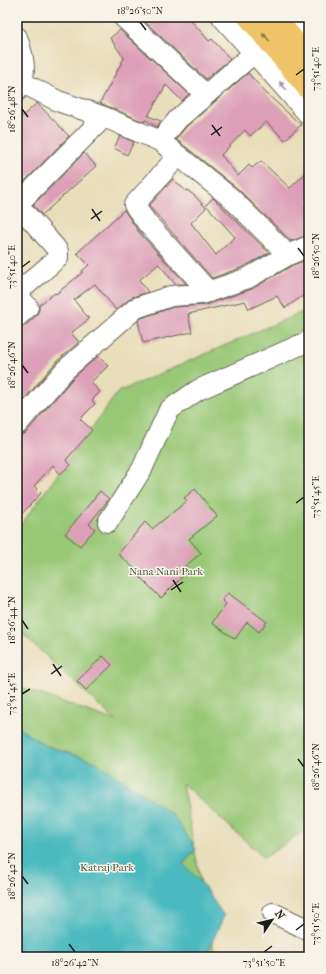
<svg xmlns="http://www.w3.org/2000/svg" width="326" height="974" font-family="'IM FELL French Canon',serif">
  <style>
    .green { fill: #98c876; stroke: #5a7249 }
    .water { fill: #4bbac0; stroke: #346b6e }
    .building { fill: #dd9fb8 }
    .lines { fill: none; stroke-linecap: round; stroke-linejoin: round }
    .minor-casing { stroke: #646053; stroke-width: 22 }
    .highway-casing { stroke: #646053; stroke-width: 24 }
    .minor { stroke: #fff; stroke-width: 20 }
    .highway { stroke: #efc469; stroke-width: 22 }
    .oneway { fill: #867042 }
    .oneway2 { fill: #999 }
    .ticks { fill: none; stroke: #1c1c1c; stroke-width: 1.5 }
    .labels { text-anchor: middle; stroke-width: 3; stroke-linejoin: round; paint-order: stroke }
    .park-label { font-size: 11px; fill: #47583c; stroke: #f7f3e8 }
    .neatline { fill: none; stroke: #1c1c1c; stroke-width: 1.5 }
    .ticks-label { font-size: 10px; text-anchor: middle; fill: #1c1c1c }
  </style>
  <rect width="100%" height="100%" fill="#f7f3e8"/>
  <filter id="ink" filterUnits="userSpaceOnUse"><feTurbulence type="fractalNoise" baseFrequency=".025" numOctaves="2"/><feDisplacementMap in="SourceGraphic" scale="8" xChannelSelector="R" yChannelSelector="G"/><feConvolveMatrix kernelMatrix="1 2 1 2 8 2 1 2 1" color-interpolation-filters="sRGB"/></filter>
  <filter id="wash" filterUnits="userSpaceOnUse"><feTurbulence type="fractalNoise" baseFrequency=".012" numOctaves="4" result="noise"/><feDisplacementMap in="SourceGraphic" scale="16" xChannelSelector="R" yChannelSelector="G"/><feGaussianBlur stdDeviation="0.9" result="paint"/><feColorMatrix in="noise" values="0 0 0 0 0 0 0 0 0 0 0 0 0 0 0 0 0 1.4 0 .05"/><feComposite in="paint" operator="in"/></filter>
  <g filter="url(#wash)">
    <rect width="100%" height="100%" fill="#e9deba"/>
    <path class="green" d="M309 309V827L264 858 182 783 215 957H17V686L116 721 17 629V530L118 392Z"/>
    <path class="water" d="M17 727 44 745 96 762 172 814 196 849 183 864 201 882 224 916 205 957H17Z"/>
    <g id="blocks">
      <path class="building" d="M140 17H188L209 41 212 39 230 59 206 79Z
        M120 30 189 94 182 101 166 85 148 116 161 121 157 127 145 120 144 122 100 103 124 58 110 38Z
        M248 73 266 93 301 125 285 140 266 122 250 136 245 130 221 155 238 176 249 165 252 168 261 161 290 188 309 170V235L291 241 238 189 176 139 186 127Z
        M37 103 69 136 19 187 17 185V121Z
        M120 136 134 142 127 155 114 148Z
        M84 153 96 166 42 215 33 205Z
        M173 179 186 191 187 190 195 196 206 208 191 223 216 255 235 237 206 205 213 198 269 253 243 267 212 278 149 206Z
        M124 210 138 231 186 284H175L159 264 139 280 148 292 132 297 116 310 95 284 74 300 89 319 71 333 79 342 56 362 17 408V328L25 326 36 316 39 310V305L55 293 56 294 83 272 82 271 89 265 77 253Z
        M309 259V292L285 308 277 296 249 309 245 301 188 314 192 332 143 343 138 321 142 318 173 307 206 305 252 289 293 265Z
        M98 356 108 366 91 382 100 392 92 400 95 404 80 419 92 430 66 460 71 465 60 474 53 465 34 486 41 493 17 519V436L26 433 73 378Z
        M195 489 217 516 189 539 201 553 181 570 185 574 161 598 134 571 135 569 118 554 145 522 152 529 187 501 184 498Z
        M100 491 109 499 89 524 95 529 80 546 65 534Z
        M228 593 267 622 259 632 247 622 235 639 212 623 226 604 222 600Z
        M103 656 112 665 86 690 77 681Z"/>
    </g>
  </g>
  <g filter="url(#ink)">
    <use href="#blocks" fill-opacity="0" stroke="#646053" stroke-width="1"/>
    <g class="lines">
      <g class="minor-casing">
        <path id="minor" d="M123 17 205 94
          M222 17 309 115
          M300 17 309 28
          M17 37C23 55 29 74 17 91
          M23 83 58 101 104 117 160 141 231 198 288 255
          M160 141 178 119 254 53
          M178 156 134 205 147 223 209 292
          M17 293 58 258V252L55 247 19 206V203L104 117
          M17 294 28 307 17 317
          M17 425 65 370 136 308 171 296 202 294 248 278 288 255 309 246
          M108 522 142 469 169 410 198 390 309 341
          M273 913 309 930"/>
      </g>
      <g class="highway-casing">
        <path id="highway" d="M249 17 309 89
          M274 17 309 59"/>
      </g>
      <use href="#minor" class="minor"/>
      <use href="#highway" class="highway"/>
    </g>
    <defs><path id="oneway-solid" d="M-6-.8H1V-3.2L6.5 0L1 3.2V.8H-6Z"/></defs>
    <use class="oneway" href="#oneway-solid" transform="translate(266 37) rotate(-130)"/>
    <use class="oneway2" href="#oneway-solid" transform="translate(283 86) rotate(-131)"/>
  </g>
  <path class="ticks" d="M140 22 146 30M296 75 304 69M22 109 28 117M212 125 220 136M211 135 222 127M92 209 100 221M91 219 102 211M298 248 304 256M22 267 30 261M22 365 28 373M296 503 304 497M173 580 181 592M171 590 183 582M22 620 28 629M53 664 61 676M51 674 62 666M22 694 30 689M298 759 304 767M22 876 28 884M296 930 304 924M69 944 75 952M264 952 272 946"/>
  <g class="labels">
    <g class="park-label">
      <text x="166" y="575">Nana Nani Park</text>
      <text x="107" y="871">Katraj Park</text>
    </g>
  </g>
  <rect width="326" height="974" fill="none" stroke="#f7f3e8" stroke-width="44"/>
  <g transform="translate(272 920) rotate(55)" stroke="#f7f3e8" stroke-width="3" paint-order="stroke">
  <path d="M0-3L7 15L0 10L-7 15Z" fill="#1c1c1c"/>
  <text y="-6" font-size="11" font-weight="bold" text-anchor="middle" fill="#1c1c1c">N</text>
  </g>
  <rect x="22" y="22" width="282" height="930" class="neatline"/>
  <g class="ticks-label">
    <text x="140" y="14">18°26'50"N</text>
    <text transform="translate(315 69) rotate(-90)" y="4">73°51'40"E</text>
    <text transform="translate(11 109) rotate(-90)" y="4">18°26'48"N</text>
    <text transform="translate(315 256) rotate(-90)" y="4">18°26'50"N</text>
    <text transform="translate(11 267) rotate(-90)" y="4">73°51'40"E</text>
    <text transform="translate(11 365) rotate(-90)" y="4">18°26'46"N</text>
    <text transform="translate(315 497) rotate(-90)" y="4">73°51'45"E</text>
    <text transform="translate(11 620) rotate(-90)" y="4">18°26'44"N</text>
    <text transform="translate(11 694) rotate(-90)" y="4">73°51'45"E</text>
    <text transform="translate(315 767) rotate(-90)" y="4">18°26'46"N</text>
    <text transform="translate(11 876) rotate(-90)" y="4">18°26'42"N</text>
    <text transform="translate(315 924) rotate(-90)" y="4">73°51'50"E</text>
    <text x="75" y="966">18°26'42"N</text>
    <text x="264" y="966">73°51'50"E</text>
  </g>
</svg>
